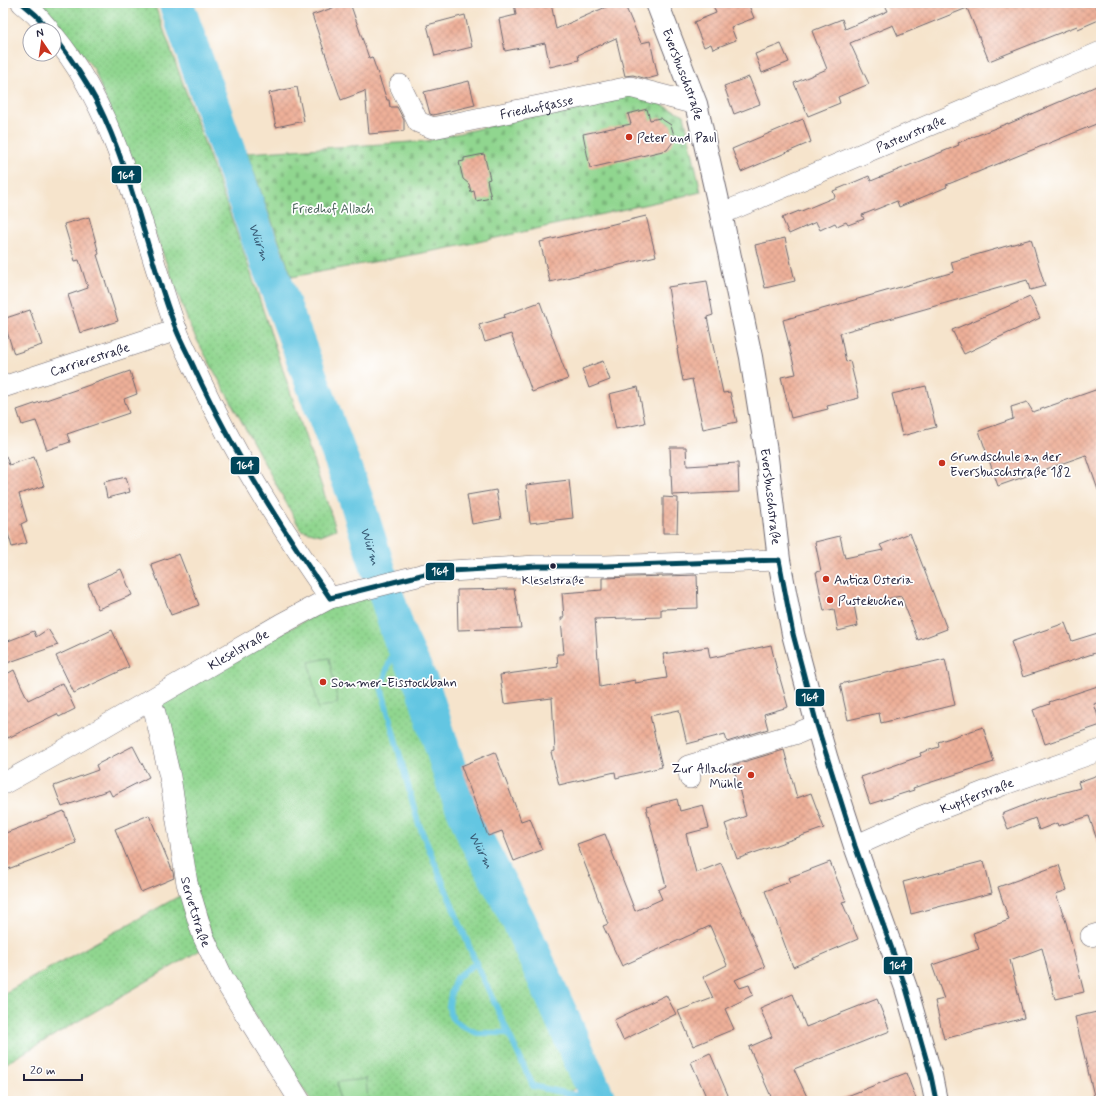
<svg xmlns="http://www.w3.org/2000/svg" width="1104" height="1104" font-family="Mynerve,sans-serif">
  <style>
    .green { fill: url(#green-dots); stroke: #597c65 }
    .cemetery { fill: url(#cemetery-stones); stroke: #597c65 }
    .pitch { fill: #90d68f; stroke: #597c65 }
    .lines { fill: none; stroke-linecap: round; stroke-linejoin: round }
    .stream { stroke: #64c6e2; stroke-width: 6 }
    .river { stroke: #64c6e2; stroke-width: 35 }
    .building { fill: url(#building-cross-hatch) }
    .minor-casing { stroke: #6c666e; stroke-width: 22 }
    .secondary-casing { stroke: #6c666e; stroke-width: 24 }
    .minor { stroke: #fff; stroke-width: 21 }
    .secondary { stroke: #fff; stroke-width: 22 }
    .bus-1-casing { stroke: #fff; stroke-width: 8 }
    .bus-1 { stroke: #00465a; stroke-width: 5 }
    .poi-dot { fill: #c8321e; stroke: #fff; stroke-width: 1.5 }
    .bus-dot { fill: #22223b; stroke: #fff; stroke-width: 1.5 }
    .labels { text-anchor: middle; stroke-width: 3.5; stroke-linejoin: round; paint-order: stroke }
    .bus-label { font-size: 12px; fill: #22223b; stroke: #fff }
    .street-label { font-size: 13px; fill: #22223b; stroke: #fff }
    .poi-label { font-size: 13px; fill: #22223b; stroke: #fff; text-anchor: start }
    .park-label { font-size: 13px; fill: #486158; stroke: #fff }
    .water-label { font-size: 14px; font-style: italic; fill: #395b75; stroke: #fff }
    .line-badge { stroke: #fff; stroke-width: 1.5 }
    .badge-label { font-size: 11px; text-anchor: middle; font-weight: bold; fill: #fff }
  </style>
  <defs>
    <pattern id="green-dots" width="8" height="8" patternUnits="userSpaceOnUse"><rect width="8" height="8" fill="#90d68f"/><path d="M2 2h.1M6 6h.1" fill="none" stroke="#7cb77c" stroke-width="1.8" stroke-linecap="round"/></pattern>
    <pattern id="cemetery-stones" width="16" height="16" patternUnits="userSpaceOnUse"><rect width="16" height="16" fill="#90d68f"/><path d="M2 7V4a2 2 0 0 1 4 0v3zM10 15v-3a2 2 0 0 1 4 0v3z" fill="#7cb77c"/></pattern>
    <pattern id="building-cross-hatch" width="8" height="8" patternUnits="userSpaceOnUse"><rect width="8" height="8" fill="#eeb099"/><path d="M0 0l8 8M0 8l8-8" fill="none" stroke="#cc9785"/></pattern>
  </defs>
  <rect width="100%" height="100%" fill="#fff"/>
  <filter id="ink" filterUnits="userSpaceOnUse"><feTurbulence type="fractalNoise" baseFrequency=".025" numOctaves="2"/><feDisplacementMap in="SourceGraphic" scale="8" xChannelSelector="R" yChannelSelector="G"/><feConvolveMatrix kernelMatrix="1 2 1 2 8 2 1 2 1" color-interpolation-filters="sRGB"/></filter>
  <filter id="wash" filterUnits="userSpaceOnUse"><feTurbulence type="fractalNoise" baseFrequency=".012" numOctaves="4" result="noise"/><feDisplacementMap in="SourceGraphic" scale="16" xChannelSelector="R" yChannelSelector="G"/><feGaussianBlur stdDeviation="0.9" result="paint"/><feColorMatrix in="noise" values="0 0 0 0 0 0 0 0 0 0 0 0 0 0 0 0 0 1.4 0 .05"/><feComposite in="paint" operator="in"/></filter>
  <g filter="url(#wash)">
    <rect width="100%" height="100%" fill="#f6e4cc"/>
    <path class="green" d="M41 3H154L244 253 336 529 321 535 301 530 191 329 94 69Z
      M385 593 452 792 584 1082 556 1101H311L222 964 195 893 161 698 345 599Z
      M183 894 202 949 3 1065V994Z"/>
    <path class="cemetery" d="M625 94 645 97 684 115 701 192 460 246 292 277 247 153 426 141Z"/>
    <path class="pitch" d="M329 658 338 703 318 708 309 662Z
      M366 1079 368 1101H339L337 1082Z"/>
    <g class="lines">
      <path class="stream" d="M399 635 381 687 418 822 476 963 533 1086 574 1095 598 1099
        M476 963 456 978 451 993 449 1006 450 1014 454 1020 464 1027 477 1033H508"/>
      <path class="river" id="s1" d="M176 3 258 237 357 502 399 635 423 687 454 785 475 837 519 921 599 1101"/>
    </g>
    <g id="blocks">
      <path class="building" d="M347 3H350L369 58 372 57 387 100H389L390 107H397L404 120V131L369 134 365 91 341 100 312 15Z
        M514 3H551L556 29 615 3H624L641 43 650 41 658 76 647 79 633 75 625 76 616 38 578 55 579 60 550 67 545 43 505 51 499 19 516 15Z
        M712 3H748L754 18 731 27 736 40 713 49 711 44 704 47 694 22 716 13Z
        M884 3H1095L1101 19 1078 29 1077 26 989 61 967 8 898 36 893 25 850 43 869 84 838 97 840 103 808 116 794 83 827 69 812 31 842 19 845 29 888 11Z
        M465 15 472 47 435 56 427 25Z
        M781 44 789 62 762 73 755 54Z
        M749 77 760 104 734 114 724 86Z
        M469 81 475 105 433 115 430 114 424 92Z
        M1101 84V122L946 185 947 187 899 207 897 201 862 215 864 219 848 225 846 222 837 226 835 223 820 230 816 222 789 234 782 218 799 211V212L835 197 833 191 869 176 871 181 959 145 958 143 1008 123V124Z
        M297 87 304 121 276 127 269 93Z
        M647 109 650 120 660 118 671 125 675 139 667 150 590 168 583 134 631 124 628 114Z
        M803 119 811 142 741 172 732 149Z
        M484 154 490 179 487 180 491 198 476 201 474 191 471 192 469 184 463 179 459 162 464 161V158Z
        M646 216 656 256 550 282 540 242Z
        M89 217 99 254 97 255 118 321 80 333 68 295 88 288 79 260 75 261 64 224Z
        M785 238 795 281 765 288 755 245Z
        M1031 239 1045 286 1030 290 1027 280 840 333 846 362 850 361 859 398 827 406 828 409 791 418 781 377 796 374 783 320 954 272 951 262Z
        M707 281 713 315 707 317 723 393 730 392 737 422 703 429 692 379 683 381 677 349H678L668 287Z
        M1030 297 1040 318 964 354 952 330Z
        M540 302 568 379 532 392 511 334 485 342 479 325 505 317 504 315Z
        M30 310 42 345 14 354 3 319Z
        M603 361 610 380 589 388 582 369Z
        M130 371 137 394 124 399 129 413 67 434 70 442 47 450 36 421 22 425 17 410Z
        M926 386 936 427 902 436 892 394Z
        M638 387 645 423 616 429 609 394Z
        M1101 388V490H1098L1086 455 998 486 979 431 1013 419 1011 407 1027 402 1033 412Z
        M670 447H686L687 466 738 463 739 492 672 495Z
        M3 456H6L9 465 34 457 44 486 19 494 27 521 21 524 27 543 12 547 7 530 3 531Z
        M126 477 130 492 107 498 104 482Z
        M569 480 573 518 530 523 526 485Z
        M496 490 501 519 472 524 467 495Z
        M663 497 678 498 677 533H663Z
        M910 533 947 629 918 640 901 596 854 605 858 626 838 631 834 609 824 611 816 572 821 571 815 542 840 536 845 558 883 550 880 545Z
        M179 554 199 605 171 615 151 564Z
        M121 569 132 595 98 609 88 584Z
        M697 575 698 608 661 609V617L595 619 600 687 635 680V683L667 678 663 654 708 647 710 658 771 645 778 675H779L788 707 764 714 768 729 727 742 725 734 687 744 679 710 650 716 662 767 616 778 615 772 559 785 551 752 555 751 552 698 504 704 500 675 558 667 557 654H564L561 618H564L562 593 602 590V578Z
        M514 589 521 628 458 630 457 590Z
        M1065 623 1072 641 1101 632V651L1023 677 1011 642Z
        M48 629 58 645 7 663 5 658 8 656 3 643 34 631 36 637Z
        M112 630 129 667 74 693 56 656Z
        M945 659 955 705 881 723 879 713 848 720 840 684Z
        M14 670 28 700 63 683 75 709 59 717 57 714 8 738 3 727V676Z
        M1101 685V702L1094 704 1101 725 1045 744 1033 710 1050 704 1049 702Z
        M983 727 994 762 913 788 914 790 870 804 861 777 921 756 920 753 939 747 938 742Z
        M133 746 149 777 112 796 109 790 62 807 54 786 98 770 96 765Z
        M784 750 797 798 811 793 824 828 737 859 725 824 746 816 733 765Z
        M495 752 521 821 530 818 542 850 514 861 502 831 488 836 461 766Z
        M1101 774V843H1098L1089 816 1058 826 1057 823 1039 830 1035 818 1008 829 1002 814 1043 798 1080 788 1078 782Z
        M677 799 680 811 703 805 709 828 686 834 696 873 721 863 765 967 735 980 740 988 749 985 753 995 725 1009 734 1029 693 1046 678 1011 713 998 703 977 727 965 710 926 622 966 603 926 608 924 577 844 605 834 635 911 662 899 658 890 666 886 646 807Z
        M64 811 76 843 8 869 3 857V834Z
        M149 815 173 872 174 878 141 892 115 829Z
        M984 861 992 893 911 914 903 882Z
        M830 862 846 901 842 902 858 939 793 967 765 891 790 882 788 878Z
        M1059 865 1067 890 1056 894 1066 922 1084 992 1055 999 1042 948 1010 960 1024 1018 944 1039 935 1001 944 999 932 965 979 949 973 933 1009 920 998 887Z
        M793 994 806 1027 877 999 890 1031 794 1069 809 1101H773L749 1047 772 1037 760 1008Z
        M666 995 676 1014 623 1040 614 1020Z
        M1101 1011V1099L1095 1100 1075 1017Z
        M710 1053 728 1095 727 1096 729 1101H708L691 1062Z
        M906 1073 917 1101H837V1100Z"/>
    </g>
  </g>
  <g filter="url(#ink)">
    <use href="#blocks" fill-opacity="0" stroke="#6c666e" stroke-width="1"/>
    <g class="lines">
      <g class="minor-casing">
        <g id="minor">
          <path d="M22 3 36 15 49 30"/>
          <path d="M54 36C122 118 141 232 176 329 183 346 192 362 199 378 236 457 280 526 330 598"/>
          <path id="s2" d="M400 85 418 122 433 128 630 87 696 104"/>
          <path id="s3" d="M721 214 1101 52"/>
          <path id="s4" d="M3 387 177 330"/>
          <path id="s5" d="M150 700 155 713 170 777 187 883 203 936 223 978 300 1101"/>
          <path d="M690 778 688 766 798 733 817 725"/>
          <path id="s6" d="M3 784 57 754 281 624 330 598 433 572 536 566H605L779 560"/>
          <path id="s7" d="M855 846 917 818 1002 785 1101 750"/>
          <path d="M1091 936 1101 933"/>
        </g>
      </g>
      <g class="secondary-casing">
        <g id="secondary">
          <path id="s8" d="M657 3 696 104 721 214 751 357 767 458 779 560 793 634 817 725 827 760 855 846 906 988 931 1076 936 1101"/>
        </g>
      </g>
      <use href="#minor" class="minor"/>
      <use href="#secondary" class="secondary"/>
      <g class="bus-1-casing">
        <path id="bus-1" d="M22 3 36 15 49 30
          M54 36C70 57 85 79 97 102 133 174 147 255 176 329 182 344 190 358 196 372 233 452 280 526 330 598
          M779 560 793 634 817 725 855 846 906 988 931 1076 936 1101
          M330 598 433 572 536 566H605L779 560"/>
      </g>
      <use href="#bus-1" class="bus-1"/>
    </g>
  </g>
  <g class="poi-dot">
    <circle cx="629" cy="137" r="4"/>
    <circle cx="942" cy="463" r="4"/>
    <circle cx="826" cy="579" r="4"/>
    <circle cx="830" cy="600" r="4"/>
    <circle cx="323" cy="682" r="4"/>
    <circle cx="751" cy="775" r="4"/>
  </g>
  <circle class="bus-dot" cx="553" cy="566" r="3.5"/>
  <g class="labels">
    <g class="bus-label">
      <text x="553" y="584">Kleselstraße</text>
    </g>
    <g class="street-label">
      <text dy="5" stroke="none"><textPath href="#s8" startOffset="76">Eversbuschstraße</textPath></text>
      <text dy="5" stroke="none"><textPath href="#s2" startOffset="163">Friedhofgasse</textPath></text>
      <text dy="5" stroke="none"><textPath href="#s3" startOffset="206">Pasteurstraße</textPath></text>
      <text dy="5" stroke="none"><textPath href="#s4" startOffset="91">Carrierestraße</textPath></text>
      <text dy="5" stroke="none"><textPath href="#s8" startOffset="508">Eversbuschstraße</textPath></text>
      <text dy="5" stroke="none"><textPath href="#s6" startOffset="271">Kleselstraße</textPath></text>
      <text dy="5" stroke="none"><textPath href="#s7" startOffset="132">Kupfferstraße</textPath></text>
      <text dy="5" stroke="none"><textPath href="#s5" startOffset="217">Servetstraße</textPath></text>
    </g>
    <g class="poi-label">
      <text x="637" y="142">Peter und Paul</text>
      <text x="950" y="461">Grundschule an der<tspan x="950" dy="15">Eversbuschstraße 182</tspan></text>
      <text x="834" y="584">Antica Osteria</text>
      <text x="838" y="605">Pustekuchen</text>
      <text x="331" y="687">Sommer-Eisstockbahn</text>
      <text x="743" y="773" text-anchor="end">Zur Allacher<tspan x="743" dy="15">Mühle</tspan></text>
    </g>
    <g class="park-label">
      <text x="333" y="213">Friedhof Allach</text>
    </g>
    <g class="water-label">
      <text dy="5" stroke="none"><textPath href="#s1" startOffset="253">Würm</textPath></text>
      <text dy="5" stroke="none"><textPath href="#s1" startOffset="577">Würm</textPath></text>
      <text dy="5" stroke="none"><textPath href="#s1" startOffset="901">Würm</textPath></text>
    </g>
  </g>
  <g class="line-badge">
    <rect x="111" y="165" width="31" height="19" rx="4" fill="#00465a"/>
    <rect x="230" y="456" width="30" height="19" rx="4" fill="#00465a"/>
    <rect x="425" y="562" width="30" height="19" rx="4" fill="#00465a"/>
    <rect x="795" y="688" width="30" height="19" rx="4" fill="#00465a"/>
    <rect x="883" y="956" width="30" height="19" rx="4" fill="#00465a"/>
  </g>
  <g class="badge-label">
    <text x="126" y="179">164</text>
    <text x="245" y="469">164</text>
    <text x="440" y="575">164</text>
    <text x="810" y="701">164</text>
    <text x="898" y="969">164</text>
  </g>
  <rect width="1104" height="1104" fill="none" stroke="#fff" stroke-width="16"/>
  <g transform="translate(42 42) rotate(347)"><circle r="19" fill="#ffffff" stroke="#a7a7b1"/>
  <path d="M0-3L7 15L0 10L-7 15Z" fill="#c8321e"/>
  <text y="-6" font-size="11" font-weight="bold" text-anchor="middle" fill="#22223b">N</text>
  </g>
  <path d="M24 1074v6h58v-6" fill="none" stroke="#22223b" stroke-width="2"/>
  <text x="30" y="1074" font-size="12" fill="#22223b" stroke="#ffffff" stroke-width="3" paint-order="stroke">20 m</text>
</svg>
